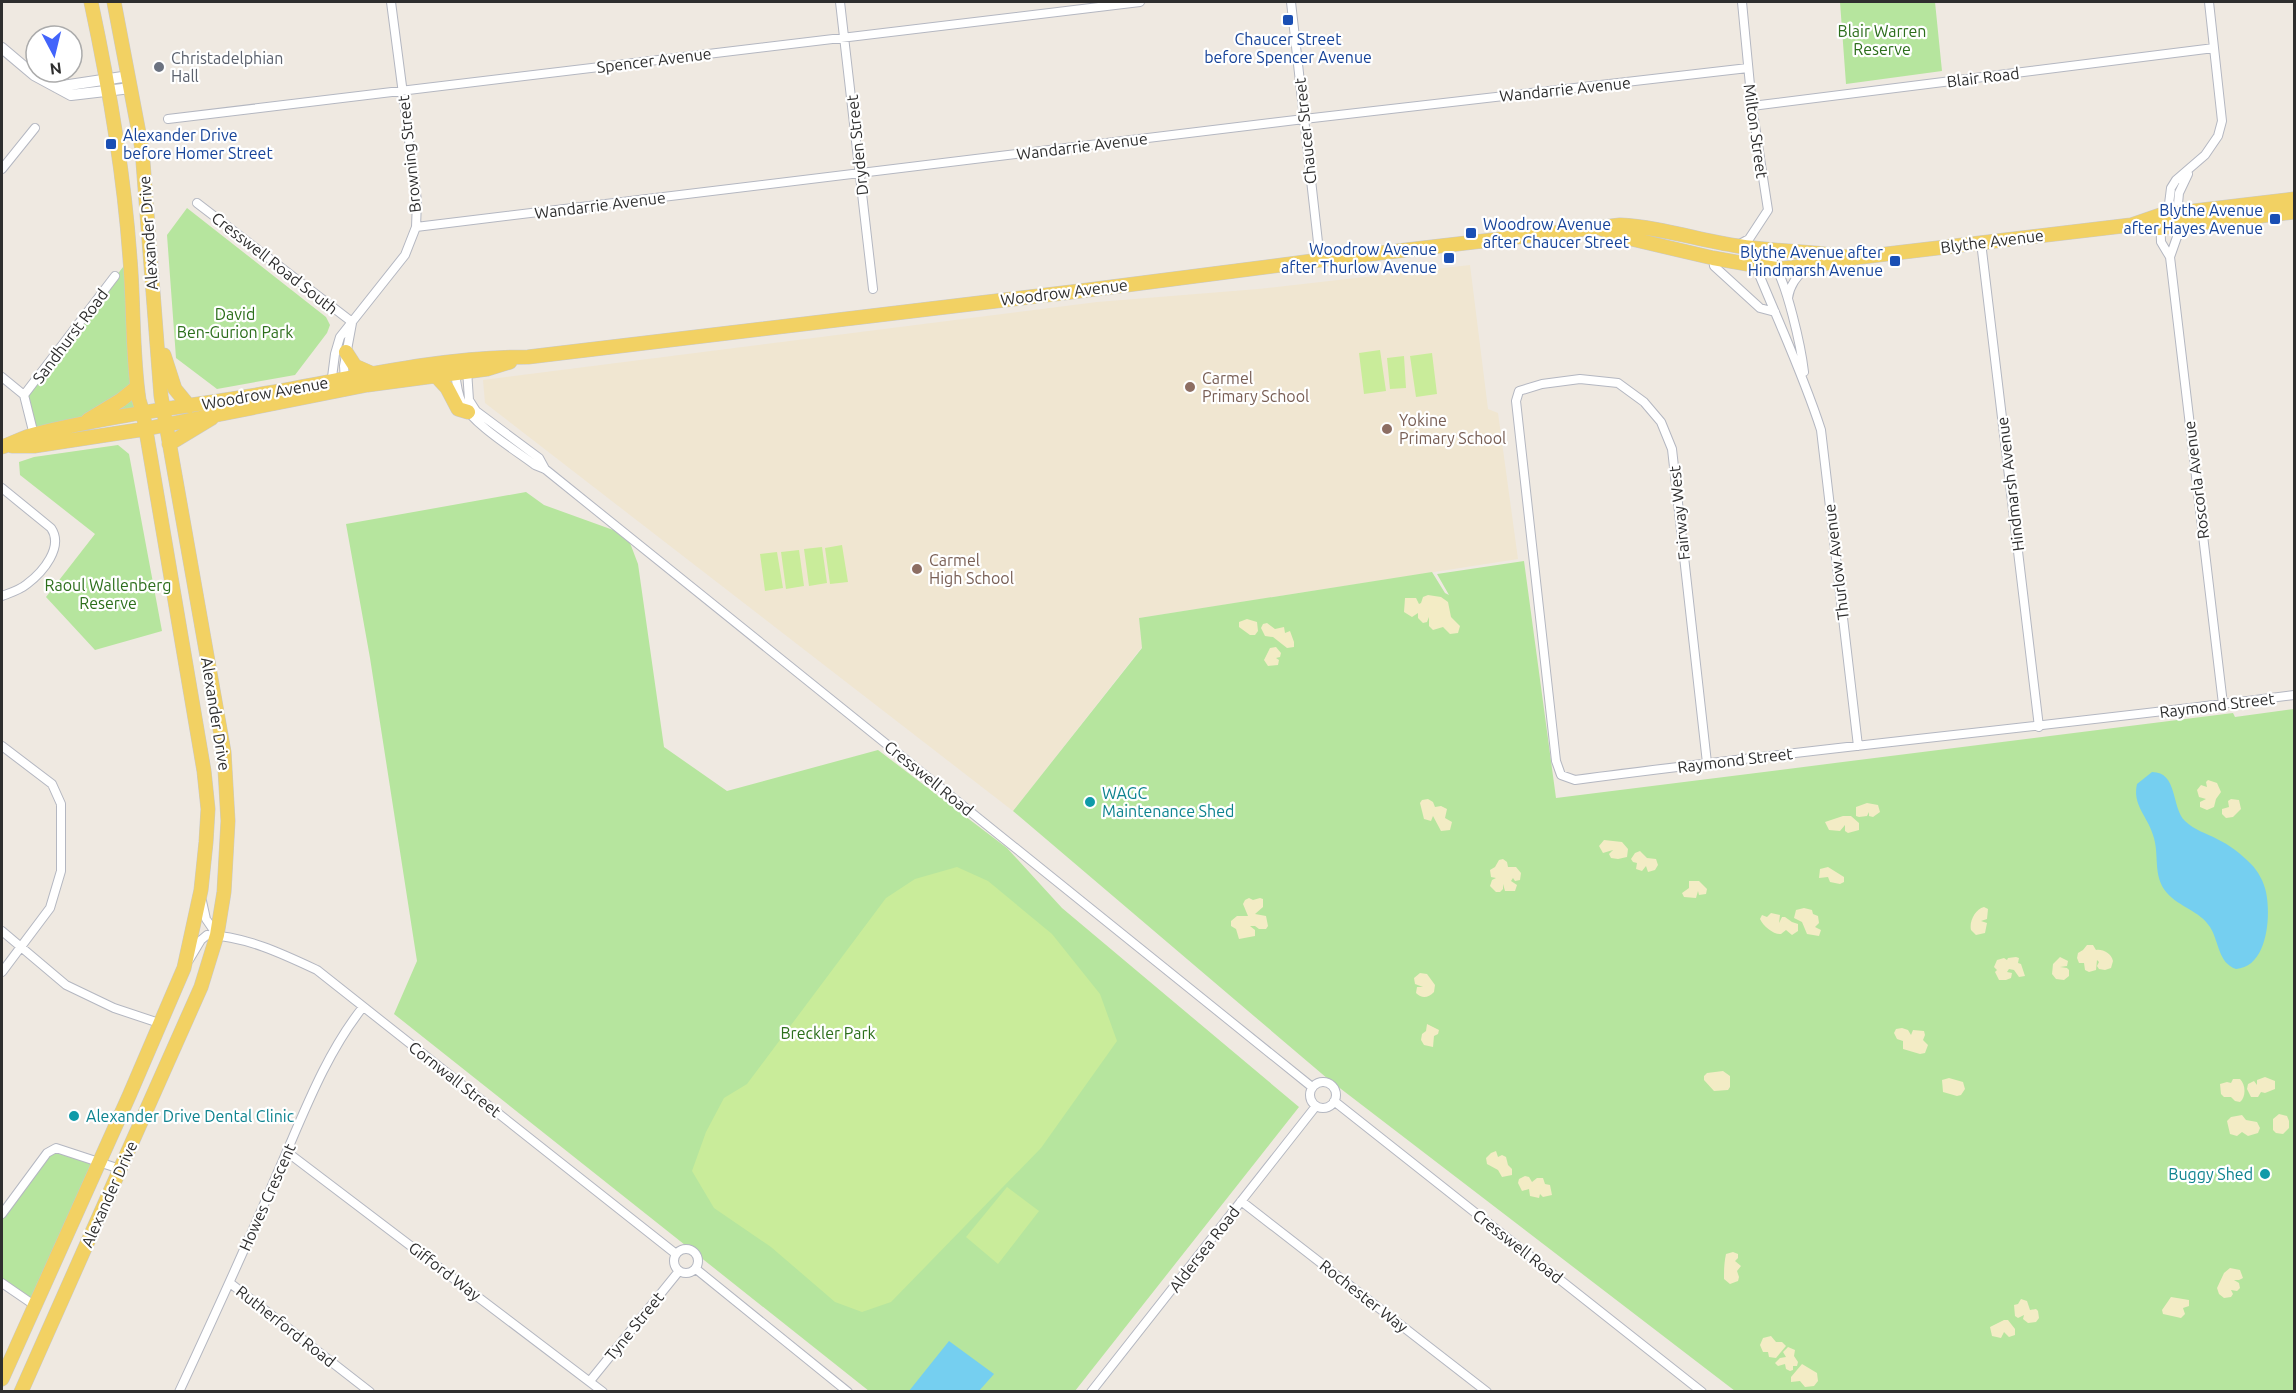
<svg xmlns="http://www.w3.org/2000/svg" width="2296" height="1393" font-family="Ubuntu,sans-serif">
  <style>
    .education { fill: #f0e6d1 }
    .green { fill: #b6e59e }
    .sand { fill: #f3ecc5 }
    .pitch { fill: #c9ec9a }
    .water { fill: #75cff0 }
    .lines { fill: none; stroke-linecap: round; stroke-linejoin: round }
    .minor-casing { stroke: #b4b7c1; stroke-width: 10 }
    .tertiary-casing { stroke: #b4b7c1; stroke-width: 12 }
    .primary-casing { stroke: #c9c9c9; stroke-width: 15 }
    .minor { stroke: #fff; stroke-width: 8 }
    .tertiary { stroke: #fff; stroke-width: 10 }
    .primary { stroke: #f2d163; stroke-width: 14 }
    .transit-dot { fill: #1a4fb4; stroke: #fff; stroke-width: 2 }
    .worship-dot { fill: #6b7280; stroke: #fff; stroke-width: 2 }
    .education-dot { fill: #8d6e63; stroke: #fff; stroke-width: 2 }
    .culture-dot { fill: #0f9aa8; stroke: #fff; stroke-width: 2 }
    .labels { text-anchor: middle; stroke-width: 4.5; stroke-linejoin: round; paint-order: stroke }
    .park-label { font-size: 16px; fill: #2c6e1b; stroke: #fff }
    .transit-label { font-size: 16px; fill: #164399; stroke: #fff; text-anchor: end }
    .worship-label { font-size: 16px; fill: #5b616d; stroke: #fff; text-anchor: start }
    .street-label { font-size: 16px; fill: #2e2e2e; stroke: #fff }
    .education-label { font-size: 16px; fill: #785e54; stroke: #fff; text-anchor: start }
    .culture-label { font-size: 16px; fill: #0d838f; stroke: #fff; text-anchor: start }
  </style>
  <rect width="100%" height="100%" fill="#efe9e1"/>
  <path class="education" d="M1470 265 1488 409 1498 413 1518 559 1139 618 1142 647 1013 811 485 403 483 380 1097 302 1258 289Z"/>
  <path class="green" d="M1840 2H1935L1942 71 1846 84Z
    M187 208 326 317 330 325 327 333 295 375 217 389 176 358 167 235Z
    M130 258 143 413 34 435 24 395Z
    M118 445 129 454 162 631 95 650 46 597 95 534 20 475 19 462 34 457Z
    M526 492 544 505 627 535 638 564 664 747 727 791 878 750 1007 848 1062 908 1299 1107 1075 1391H869L394 1014 417 961 370 658 346 524Z
    M1524 561 1556 798 2233 713 2235 717 2294 709V1391H1735L1328 1079 1013 811 1142 648 1139 618 1432 572 1445 593 1449 595 1437 574Z
    M56 1148 99 1162 34 1305 2 1283V1214Z"/>
  <path class="sand" d="M1428 595 1441 597 1448 602 1451 617 1460 626 1458 633 1450 634 1443 627 1433 630 1429 626V617L1427 622 1423 623 1418 618V613L1412 617 1404 612 1405 598H1416L1419 604 1421 603 1423 597Z
    M1247 619 1257 622 1258 631 1255 635H1250L1239 627V622Z
    M1267 623 1275 629 1284 627 1285 633 1290 631 1294 642V647L1287 648 1273 637 1265 636 1261 628 1263 624Z
    M1276 647 1281 653 1280 657 1276 658 1279 660 1278 665 1268 666 1264 660 1270 648Z
    M2208 780 2217 783 2221 792 2216 799 2214 807 2207 810 2200 807V802L2206 799 2199 797 2197 790 2201 785 2207 787 2206 782Z
    M1428 799 1433 802 1435 807 1441 806 1447 809 1445 818 1452 822 1450 830 1441 831 1433 816 1431 821 1424 819 1420 803 1422 800Z
    M2231 799 2239 800 2241 809 2233 817 2226 818 2222 814V809L2229 807 2228 801Z
    M1867 803 1878 805 1880 812 1873 817 1869 816V812L1867 816 1859 817 1856 816V807Z
    M1843 816H1851L1859 823V830L1848 833 1845 831V825L1840 831 1829 830 1825 822Z
    M1604 840 1622 842 1628 849 1627 857 1618 859 1611 858 1609 854 1613 850 1603 853 1599 846Z
    M1640 851 1647 858 1656 859 1658 865 1655 870 1648 872 1646 866 1642 871 1636 869 1637 863 1633 862 1631 859 1635 853Z
    M1503 859 1507 862 1508 867H1516L1521 873 1520 880 1515 881 1513 878 1511 881 1517 885 1515 891H1505L1503 884V889L1500 892H1496L1490 886 1492 880 1496 878 1491 877 1490 870 1495 867 1499 860Z
    M1828 867 1844 877V882L1840 884 1830 882 1828 877 1819 878 1820 869Z
    M1689 881H1699L1707 889 1706 894 1699 895 1698 891 1696 898 1684 897 1682 893 1689 888Z
    M1249 898 1253 900 1260 898 1263 899V907L1255 914 1266 916 1268 926 1266 929H1259L1255 926H1250L1255 930V936L1239 939 1236 929 1231 926V921L1237 916H1248L1243 904 1245 900Z
    M1984 907 1988 909 1987 919 1981 921 1987 923 1985 933 1976 935 1971 930C1969 922 1975 909 1984 907Z
    M1804 908 1812 910 1813 914 1818 916 1819 923 1815 927 1821 930 1819 936 1807 934 1802 922 1794 918 1796 910Z
    M1771 913 1780 915 1779 923 1782 917H1785L1792 922 1798 924V931L1792 935 1786 930 1781 934C1774 935 1763 926 1760 919L1762 915 1767 917Z
    M2087 945H2093L2096 950C2103 949 2111 953 2113 961L2111 968 2105 970 2099 969 2097 966 2099 962 2097 960 2096 970 2089 972 2085 970 2084 963H2079L2077 958 2078 953 2083 950Z
    M2016 957 2019 958 2018 963 2021 964 2025 976 2019 977 2014 970 2009 969 2007 972 2012 973 2011 978 2006 980H1999L1995 972 1997 970 1994 967 1997 960 2004 958 2007 960 2008 958Z
    M2060 957 2068 961 2067 966 2060 967 2067 968 2069 970V976L2064 980 2056 979 2052 974 2053 964Z
    M1420 973 1427 974 1435 985 1434 992C1428 998 1422 999 1416 993L1417 987H1423L1415 984 1414 978Z
    M1427 1024 1439 1030 1438 1034 1434 1036 1433 1047 1424 1045 1421 1040 1422 1034 1426 1031Z
    M1902 1028 1908 1030 1911 1035 1913 1030 1924 1031 1925 1035 1923 1040 1928 1045 1925 1053 1920 1054 1903 1049V1041L1897 1039 1894 1033 1896 1029Z
    M1723 1071 1730 1076V1087L1728 1090 1714 1091 1704 1080V1076L1707 1073Z
    M2265 1077 2275 1081V1089L2265 1093 2261 1092 2258 1097H2251L2247 1089 2248 1084 2254 1081 2257 1085V1080Z
    M1949 1078 1963 1082 1965 1089 1961 1095 1957 1096 1943 1092 1942 1080Z
    M2233 1079H2240C2246 1085 2246 1097 2240 1102L2235 1101 2231 1097H2224L2221 1094 2220 1084 2227 1082 2231 1083Z
    M2279 1114 2287 1116 2289 1121V1128L2283 1134 2276 1133 2273 1130V1119Z
    M2242 1115 2246 1120 2257 1122 2260 1128 2258 1133 2248 1136 2242 1132 2237 1136 2230 1134 2227 1121 2231 1117Z
    M1496 1151 1498 1157 1502 1155 1506 1157 1508 1165 1512 1169V1175L1502 1177 1498 1170 1487 1164 1486 1158 1491 1153Z
    M1525 1176 1529 1177 1532 1182 1537 1178H1543L1545 1184 1550 1185 1552 1195 1543 1197 1540 1194 1539 1198 1530 1196 1529 1189 1522 1191 1518 1183 1519 1179Z
    M1733 1252 1738 1254V1258L1735 1261 1741 1266 1737 1271 1739 1277 1738 1281 1730 1284 1724 1279C1724 1271 1724 1263 1726 1254Z
    M2230 1268 2240 1270 2243 1278 2239 1280H2234L2239 1283 2240 1288 2237 1291 2231 1290 2233 1294 2231 1297 2224 1298 2219 1294 2217 1288 2224 1273Z
    M2171 1297 2189 1300V1306L2183 1308 2185 1314 2181 1318 2163 1314 2162 1310Z
    M2021 1299 2027 1301 2030 1310 2036 1309 2038 1311 2039 1318 2036 1322 2028 1323 2023 1319 2024 1315 2018 1318 2015 1316 2014 1305 2018 1304Z
    M2004 1320H2008L2015 1329V1335L2009 1337 2004 1332 2001 1338 1992 1336 1990 1327Z
    M1771 1336 1776 1342H1782L1786 1346 1776 1358 1769 1357 1768 1352H1763L1760 1345 1763 1338Z
    M1788 1347 1795 1350 1794 1356 1798 1362 1797 1366H1793V1370L1790 1371 1786 1369 1785 1364 1778 1366 1775 1363 1780 1358 1786 1357 1783 1352Z
    M1802 1364 1817 1373 1818 1381 1814 1386 1805 1387 1800 1381 1791 1382V1377Z"/>
  <path class="pitch" d="M1380 350 1386 391 1364 394 1359 353Z
    M1432 353 1437 394 1416 397 1410 356Z
    M1404 356 1406 388 1390 389 1387 358Z
    M842 545 848 582 830 584 825 548Z
    M822 547 827 583 809 586 804 549Z
    M799 550 804 586 786 589 781 552Z
    M777 552 783 588 765 591 760 554Z
    M957 867 988 881 1052 934 1100 994 1117 1041 1041 1148 891 1302 862 1312 835 1302 771 1247 714 1208 692 1171 706 1132 724 1098 747 1084 886 898 915 879Z
    M1007 1187 1039 1211 998 1264 966 1237Z"/>
  <path class="water" d="M2152 772C2178 772 2171 807 2185 821 2194 830 2206 833 2217 839 2230 845 2241 854 2251 864 2258 871 2264 882 2266 892 2271 915 2268 967 2236 969 2218 963 2219 941 2210 927 2200 911 2179 907 2167 893 2152 876 2160 855 2153 835 2148 817 2132 805 2137 784Z
    M949 1341 994 1374 979 1391H909Z"/>
  <g class="lines">
    <g class="minor-casing">
      <path id="minor" d="M840 2 873 289
        M1291 2 1320 260
        M2209 2 2222 121 2218 136 2205 155 2176 180 2171 188 2169 204 2160 215 2161 242 2170 257 2223 704
        M1752 106 2214 48
        M168 119 1140 2
        M2 169 35 128
        M197 203 352 322
        M416 227 1304 119 1748 68
        M1981 242 2039 727
        M1738 245 1749 239 1768 210 1752 106 1742 2
        M1759 249C1764 253 1770 257 1773 262 1787 284 1801 346 1804 372
        M2170 257 2177 237 2176 226 2179 193 2188 174
        M1713 258 1714 266 1760 308 1775 312
        M1756 267C1778 321 1803 374 1821 430L1858 746
        M1788 298C1790 284 1797 277 1807 266
        M467 370 469 400 476 411 539 458 545 469
        M455 371C456 381 457 393 462 403 473 424 515 450 535 465L545 469 1312 1087
        M2 377 24 395 34 435
        M345 381 344 366 352 323
        M331 385 335 354 340 337 405 255 416 227 417 201 391 2
        M24 395 115 276
        M2 488 51 528C64 547 43 572 27 584 20 590 10 593 2 596
        M2 746 52 784 61 804V871L50 908 2 972
        M1707 763 1672 449 1661 422 1644 402 1618 383 1580 379 1542 384 1519 391 1516 401 1556 761 1561 775 1575 780C1815 748 2055 726 2294 695
        M202 901 206 919 217 935
        M2 931 66 985 114 1008 159 1023
        M189 960 201 940 207 935C245 936 283 954 317 970L676 1254
        M1310 1095a13 13 0 1 1 26 0a13 13 0 1 1-26 0Z
        M1334 1101 1702 1392
        M287 1152 603 1392
        M1241 1201 1487 1392
        M2 1214 47 1153 56 1148 120 1169
        M674 1261a12 12 0 1 1 24 0a12 12 0 1 1-24 0Z
        M696 1269 848 1392
        M2 1283 34 1305
        M230 1283 370 1392
        M590 1381 679 1271
        M179 1392C213 1319 246 1247 277 1174 302 1118 324 1056 363 1007
        M1091 1392 1316 1106"/>
    </g>
    <g class="tertiary-casing">
      <path id="tertiary" d="M2 48 34 75 71 95 131 88
        M56 87 129 76"/>
    </g>
    <g class="primary-casing">
      <path id="primary" d="M2136 225 2159 228 2294 212
        M1602 229 1619 236 1713 258 1776 269 1819 265 1853 258 2131 225 2160 215 2294 199
        M346 352 355 366 371 373
        M164 355 175 389 189 406
        M435 375 447 388 458 409 468 412
        M88 420 121 400 137 387
        M169 444 212 418
        M12 446H34L145 429 367 385 487 369 510 362
        M2 447C13 443 24 437 36 434 112 415 191 406 268 393 354 378 440 357 528 357L1088 290 1320 260 1620 225C1660 227 1698 240 1738 246 1776 252 1815 251 1853 258
        M2 1379 129 1096 184 968 201 890 206 842 208 809 204 771 143 413 139 400C132 354 134 306 130 259 124 172 109 86 91 2
        M21 1392 201 987 217 935 224 892 228 821 224 752 161 396 142 149 114 2"/>
    </g>
    <use href="#minor" class="minor"/>
    <use href="#tertiary" class="tertiary"/>
    <use href="#primary" class="primary"/>
  </g>
  <g class="transit-dot">
    <rect x="1282" y="14" width="12" height="12" rx="3"/>
    <rect x="105" y="138" width="12" height="12" rx="3"/>
    <rect x="2269" y="213" width="12" height="12" rx="3"/>
    <rect x="1465" y="227" width="12" height="12" rx="3"/>
    <rect x="1443" y="252" width="12" height="12" rx="3"/>
    <rect x="1889" y="255" width="12" height="12" rx="3"/>
  </g>
  <circle class="worship-dot" cx="159" cy="67" r="6"/>
  <g class="education-dot">
    <circle cx="1190" cy="387" r="6"/>
    <circle cx="1387" cy="429" r="6"/>
    <circle cx="917" cy="569" r="6"/>
  </g>
  <g class="culture-dot">
    <circle cx="1090" cy="802" r="6"/>
    <circle cx="74" cy="1116" r="6"/>
    <circle cx="2265" cy="1174" r="6"/>
  </g>
  <g class="labels">
    <g class="park-label">
      <text x="1882" y="37">Blair Warren<tspan x="1882" dy="18">Reserve</tspan></text>
      <text x="235" y="320">David<tspan x="235" dy="18">Ben-Gurion Park</tspan></text>
      <text x="108" y="591">Raoul Wallenberg<tspan x="108" dy="18">Reserve</tspan></text>
      <text x="828" y="1039">Breckler Park</text>
    </g>
    <g class="transit-label">
      <text x="1288" y="45" text-anchor="middle">Chaucer Street<tspan x="1288" dy="18">before Spencer Avenue</tspan></text>
      <text x="123" y="141" text-anchor="start">Alexander Drive<tspan x="123" dy="18">before Homer Street</tspan></text>
      <text x="2263" y="216">Blythe Avenue<tspan x="2263" dy="18">after Hayes Avenue</tspan></text>
      <text x="1483" y="230" text-anchor="start">Woodrow Avenue<tspan x="1483" dy="18">after Chaucer Street</tspan></text>
      <text x="1437" y="255">Woodrow Avenue<tspan x="1437" dy="18">after Thurlow Avenue</tspan></text>
      <text x="1883" y="258">Blythe Avenue after<tspan x="1883" dy="18">Hindmarsh Avenue</tspan></text>
    </g>
    <g class="worship-label">
      <text x="171" y="64">Christadelphian<tspan x="171" dy="18">Hall</tspan></text>
    </g>
    <g class="street-label">
      <text transform="translate(654 60) rotate(-7)" y="6">Spencer Avenue</text>
      <text transform="translate(1983 77) rotate(-7)" y="6">Blair Road</text>
      <text transform="translate(1565 89) rotate(-6)" y="6">Wandarrie Avenue</text>
      <text transform="translate(1305 131) rotate(-96)" y="6">Chaucer Street</text>
      <text transform="translate(1756 131) rotate(82)" y="6">Milton Street</text>
      <text transform="translate(857 145) rotate(-96)" y="6">Dryden Street</text>
      <text transform="translate(1082 146) rotate(-7)" y="6">Wandarrie Avenue</text>
      <text transform="translate(409 154) rotate(-96)" y="6">Browning Street</text>
      <text transform="translate(600 205) rotate(-7)" y="6">Wandarrie Avenue</text>
      <text transform="translate(148 233) rotate(-94)" y="6">Alexander Drive</text>
      <text transform="translate(1992 241) rotate(-7)" y="6">Blythe Avenue</text>
      <text transform="translate(275 263) rotate(38)" y="6">Cresswell Road South</text>
      <text transform="translate(1064 292) rotate(-7)" y="6">Woodrow Avenue</text>
      <text transform="translate(70 336) rotate(-53)" y="6">Sandhurst Road</text>
      <text transform="translate(265 393) rotate(-10)" y="6">Woodrow Avenue</text>
      <text transform="translate(2196 480) rotate(-97)" y="6">Roscorla Avenue</text>
      <text transform="translate(2010 484) rotate(-97)" y="6">Hindmarsh Avenue</text>
      <text transform="translate(1679 513) rotate(-96)" y="6">Fairway West</text>
      <text transform="translate(1836 562) rotate(-97)" y="6">Thurlow Avenue</text>
      <text transform="translate(2217 705) rotate(-7)" y="6">Raymond Street</text>
      <text transform="translate(216 714) rotate(81)" y="6">Alexander Drive</text>
      <text transform="translate(1735 760) rotate(-7)" y="6">Raymond Street</text>
      <text transform="translate(929 778) rotate(39)" y="6">Cresswell Road</text>
      <text transform="translate(455 1079) rotate(38)" y="6">Cornwall Street</text>
      <text transform="translate(109 1194) rotate(-66)" y="6">Alexander Drive</text>
      <text transform="translate(267 1197) rotate(-66)" y="6">Howes Crescent</text>
      <text transform="translate(1518 1246) rotate(38)" y="6">Cresswell Road</text>
      <text transform="translate(1204 1249) rotate(-52)" y="6">Aldersea Road</text>
      <text transform="translate(445 1271) rotate(37)" y="6">Gifford Way</text>
      <text transform="translate(1364 1296) rotate(38)" y="6">Rochester Way</text>
      <text transform="translate(286 1326) rotate(38)" y="6">Rutherford Road</text>
      <text transform="translate(634 1326) rotate(-51)" y="6">Tyne Street</text>
    </g>
    <g class="education-label">
      <text x="1202" y="384">Carmel<tspan x="1202" dy="18">Primary School</tspan></text>
      <text x="1399" y="426">Yokine<tspan x="1399" dy="18">Primary School</tspan></text>
      <text x="929" y="566">Carmel<tspan x="929" dy="18">High School</tspan></text>
    </g>
    <g class="culture-label">
      <text x="1102" y="799">WAGC<tspan x="1102" dy="18">Maintenance Shed</tspan></text>
      <text x="86" y="1122">Alexander Drive Dental Clinic</text>
      <text x="2253" y="1180" text-anchor="end">Buggy Shed</text>
    </g>
  </g>
  <rect width="2296" height="1393" fill="none" stroke="#2e2e2e" stroke-width="6"/>
  <g transform="translate(54 54) rotate(173)"><circle r="28" fill="#ffffff" stroke="#ababab" stroke-width="1.5"/>
  <path d="M0-4.5L10 22L0 15L-10 22Z" fill="#4264fb"/>
  <text y="-9" font-size="16" font-weight="bold" text-anchor="middle" fill="#2e2e2e">N</text>
  </g>
</svg>
